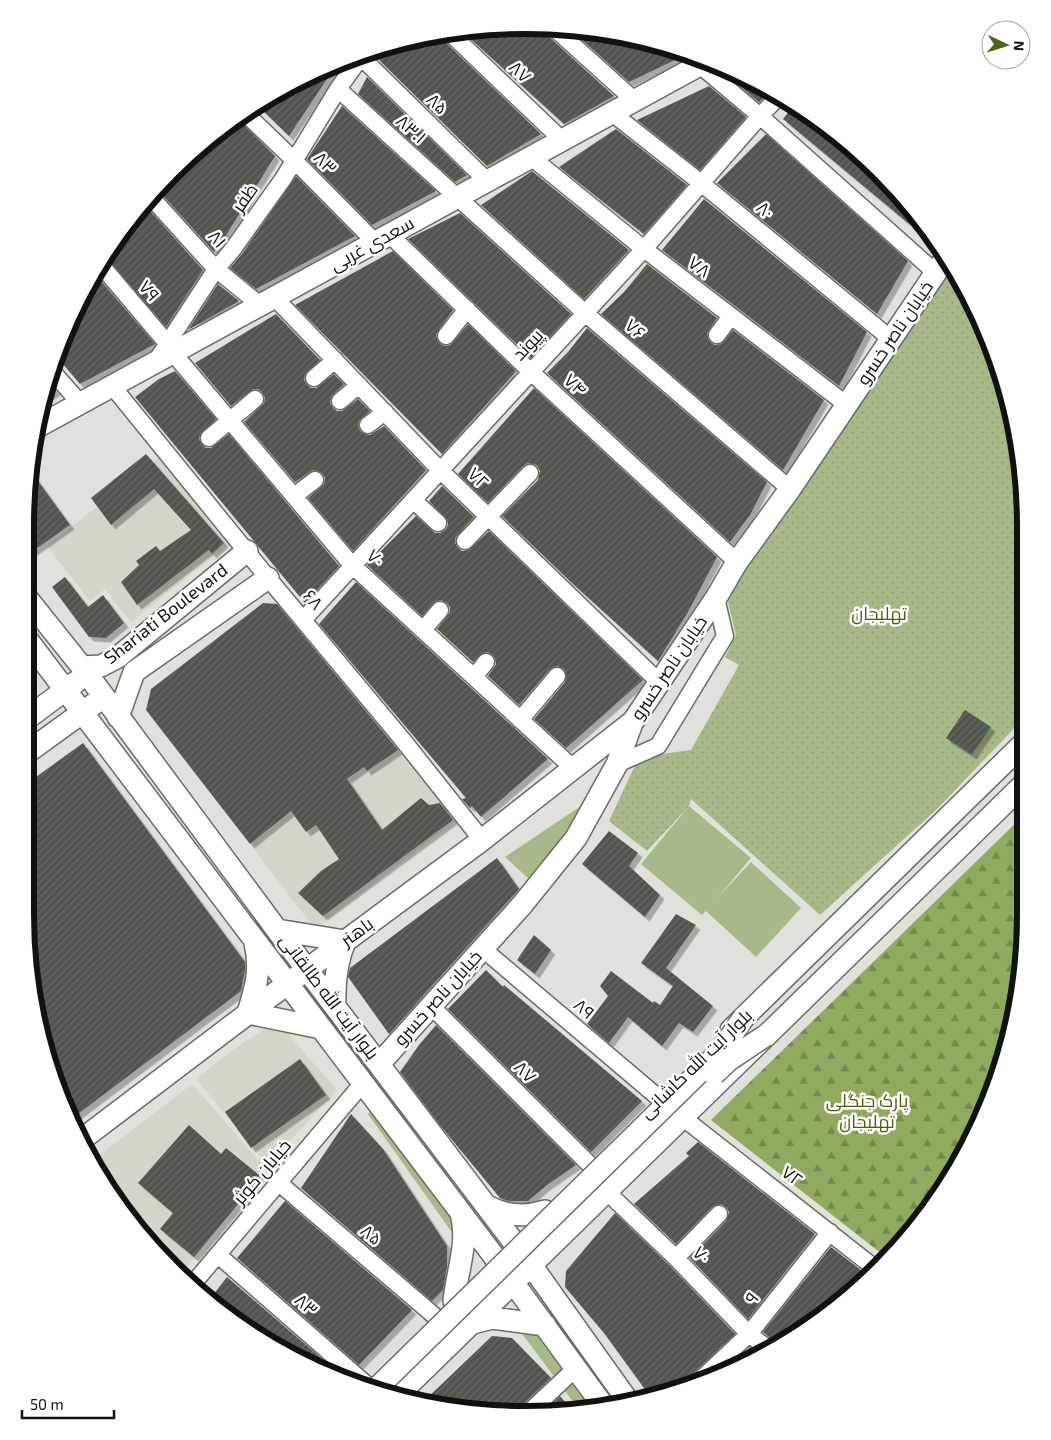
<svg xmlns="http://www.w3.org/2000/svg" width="1051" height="1440" font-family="'Exo 2',Cairo,sans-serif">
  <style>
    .built { fill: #d0d7c8 }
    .grass { fill: #a7b988 }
    .forest { fill: url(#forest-firs) }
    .park { fill: url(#park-dots) }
    .building { fill: url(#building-hatch); filter: url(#shadow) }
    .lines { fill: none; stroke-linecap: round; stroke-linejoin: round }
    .minor-casing { stroke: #6a6d66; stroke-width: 19 }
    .major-casing { stroke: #6a6d66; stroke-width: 24 }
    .minor { stroke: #fff; stroke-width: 16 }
    .major { stroke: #fff; stroke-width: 21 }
    .major-bridge-casing { stroke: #6a6d66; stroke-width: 24; stroke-linecap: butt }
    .major-bridge { stroke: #fff; stroke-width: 21 }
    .labels { text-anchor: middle; stroke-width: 5; stroke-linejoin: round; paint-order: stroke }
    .street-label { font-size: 18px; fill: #11120f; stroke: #fff }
    .park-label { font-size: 18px; fill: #49600d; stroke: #fff }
    .rim { fill: none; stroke: #11120f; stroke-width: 6 }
  </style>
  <defs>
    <pattern id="forest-firs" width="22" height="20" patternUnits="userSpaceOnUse" patternTransform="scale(1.25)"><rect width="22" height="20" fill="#90aa5f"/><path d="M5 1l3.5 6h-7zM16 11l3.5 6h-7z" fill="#74894d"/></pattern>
    <pattern id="park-dots" width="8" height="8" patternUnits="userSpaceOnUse" patternTransform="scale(1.25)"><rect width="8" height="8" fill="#a7b988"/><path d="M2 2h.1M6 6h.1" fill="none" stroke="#8f9e74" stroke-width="1.8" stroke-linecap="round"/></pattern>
    <pattern id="building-hatch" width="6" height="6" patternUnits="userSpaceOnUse" patternTransform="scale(1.25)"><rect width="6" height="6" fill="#52554e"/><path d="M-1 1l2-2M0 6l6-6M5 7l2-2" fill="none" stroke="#666963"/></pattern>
    <filter id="shadow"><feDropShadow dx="4.5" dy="4.5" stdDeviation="0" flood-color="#0004"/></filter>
  </defs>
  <rect width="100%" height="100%" fill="#dfe2da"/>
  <path class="built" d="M164 454 232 542 131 622 105 589 90 601 47 546Z
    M392 735 456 820 315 929 250 844 322 786Z
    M277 1021 337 1090 268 1165 196 1079 234 1049Z
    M192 1084 266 1169 182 1273 172 1264 109 1192 92 1161Z"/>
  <path class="grass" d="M587 802 531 881 505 857Z
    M689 806 751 858 718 897 751 862 801 908 756 957 706 911 702 915 641 864Z
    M375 1105 460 1222 451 1231 368 1114Z
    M517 1327 539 1329 597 1409 580 1411Z"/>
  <path class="forest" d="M1024 815 1025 948 1009 1044 974 1136 902 1244 887 1258 711 1120Z"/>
  <path class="park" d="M949 267 988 334 1022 460 1023 719 937 809 820 915 691 799 689 806 647 851 609 821 639 757 691 750 739 665 725 657 736 635 728 602 737 562Z"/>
  <path class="building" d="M492 26 544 28 547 35 614 96 564 124 462 31Z
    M570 29H591L668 47 677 59 629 82Z
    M440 35 443 40 541 134 487 166 379 60 396 42Z
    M337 64 289 136 258 106 304 77Z
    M735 74 771 90 759 102 729 77Z
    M367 77 467 175 455 182 358 94Z
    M709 86 746 117 700 170 637 120Z
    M794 105 855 149 922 221 938 248 783 119Z
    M342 106 436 191 372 225 307 159Z
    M237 118 275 156 217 250 216 249 214 252 157 189 221 129Z
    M616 129 687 185 644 234 559 167Z
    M766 134 908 261 877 314 717 183Z
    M532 171 629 250 584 299 481 205Z
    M296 176 355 236 256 289 230 268 241 255Z
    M704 199 867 332 839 386 662 250Z
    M143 203 203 270 166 327 105 256 109 248Z
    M460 213 571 314 531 358 408 239Z
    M393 251 453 310 436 334 437 339 440 344 445 346 450 345 468 324 516 371 442 454 295 305Z
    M647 264 717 318 707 333 708 339 711 343 715 345 721 344 733 330 824 400 783 470 601 314 624 292Z
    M95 274 155 344 80 384 56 356 63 334Z
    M218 284 239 301 188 330Z
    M276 314 320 360 305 374 304 380 307 385 311 388H316L334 374 344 384 331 397 330 403 333 408 337 411H342L358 399 370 411 359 421 358 426 360 431 365 434 370 435 384 426 426 470 353 551 308 498 324 484 325 478 323 474 318 471 313 470 295 482 244 422 264 403 265 398 262 392 258 389H253L231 406 195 363Z
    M587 328 767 482 750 515 730 542 547 373 568 352Z
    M175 371 216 419 200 434 199 439 202 445 206 448H211L229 434 339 566 305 603 135 397 159 379Z
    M47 381 56 391 41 401 42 396Z
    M534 388 717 557 688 612 658 661 573 584 502 516 538 480 540 471 537 465 528 463 523 466 488 503 458 474Z
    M146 454 224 543 212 554 209 550 137 605 121 582 139 565 136 561 156 546 160 551 191 530 154 489 111 525 91 498Z
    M30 470 70 525 26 556V493Z
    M442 486 474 517 455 538V543L458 548 462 551 468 550 489 531 643 680 566 748 534 719 565 682 566 673 564 669 558 666 550 669 519 705 488 676 496 664 495 659 493 655 488 652 483 653 473 662 437 629 450 612V607L447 603 441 600 436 601 422 616 367 565 416 516 435 533H440L445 530 448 525 447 520 429 501Z
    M65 577 88 607 103 595 124 623 106 638 89 637 52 587Z
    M356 582 548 759 481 817 472 806 470 808 462 799 466 798 319 624Z
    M263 603 277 604 398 750 367 771 364 767 347 779 382 830 421 798 429 805 440 803 453 820 323 916 298 893 321 871 339 859 316 825 306 832 291 811 250 844 146 710 151 689Z
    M965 710 991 727 972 755 946 738Z
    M83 743 245 962V970L241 991 70 1120 63 1106 42 1044 25 914V785Z
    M609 831 638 853 629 866 660 895 645 917 582 864Z
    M497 858 519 889 389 1034 348 977 350 968Z
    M676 914 696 925 666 968 713 1006 693 1032 679 1023 662 1046 628 1017 609 1043 587 1024 608 996 600 986 611 971 653 1003 654 1001 660 1005 673 986 641 963Z
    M534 935 551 950 535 974 517 960Z
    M486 970 503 987 504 985 642 1101 591 1152 448 1009Z
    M436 1025 576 1165 547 1185 528 1201H509L500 1198 439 1124 400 1072 419 1045Z
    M300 1059 326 1095 251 1148 225 1112Z
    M351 1114 383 1149 447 1246V1267L443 1290 432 1301 301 1188Z
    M189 1125 221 1154 226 1148 259 1175V1179L194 1257 160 1229 173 1213 138 1183Z
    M698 1142 815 1234 748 1319 690 1258 726 1221 729 1212 726 1207 721 1204 712 1207 676 1244 634 1204 689 1156 686 1153Z
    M285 1201 412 1310 359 1365 237 1258Z
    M615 1213 669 1265 735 1334 691 1375 688 1382 683 1386 649 1395 604 1333 565 1287 566 1271Z
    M831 1247 866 1274 827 1313 776 1343 763 1332Z
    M227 1277 342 1376 304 1364 209 1300Z
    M492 1336 512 1338 551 1378 519 1408 516 1414 428 1405 422 1403Z
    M750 1347 758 1353 736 1366 734 1363Z
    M560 1396 574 1412 542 1414Z"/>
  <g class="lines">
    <g class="minor-casing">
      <path id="minor" d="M554 28 634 100
        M450 33 562 140
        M682 50 760 116 936 273
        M360 56 487 181
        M338 89 585 313 790 489
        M245 113 294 160 375 242
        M612 113 701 183 891 339
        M531 157 644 249 847 405
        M149 195 216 269 260 305
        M389 234 531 372 737 562
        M100 264 167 343
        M274 297 440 470 659 682
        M717 335 731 316
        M446 336 467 309
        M173 353 352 565 574 769
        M156 361 216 269 233 249 283 179 338 89 363 54
        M51 370 80 403
        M314 378 335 360
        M113 387 268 578 402 739 482 840
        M340 401 359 385
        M368 425 385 412
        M209 438 255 399
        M294 496 315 480
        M413 500 438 523
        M465 541 530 473
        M303 620 644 249 760 116 780 95
        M423 630 440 610
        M474 677 486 662
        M520 720 557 676
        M617 764 658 746 725 636 716 598
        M483 949 660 1099
        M431 1006 591 1166
        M682 1117 876 1269
        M279 1183 437 1318
        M606 1191 676 1258 749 1334 767 1348
        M218 1255 367 1385
        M676 1258 719 1214
        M191 1286 363 1083
        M698 1382 749 1334 830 1232
        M526 1415 576 1368"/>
    </g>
    <g class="major-casing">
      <path id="major" d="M37 427 707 61
        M26 597 82 667 277 930 531 1265 628 1401
        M26 638 496 1259 604 1407
        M82 667 101 666 118 657 247 551
        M118 717 134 672 268 578
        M25 720 76 682
        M25 754 94 704
        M277 930 345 941
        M335 1006C334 983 336 963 345 941
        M248 1013 321 1028
        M248 1013C256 987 261 970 255 943
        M731 1030 1024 743
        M379 1064 522 905 576 838 617 764 632 723 716 598 737 562 790 489 945 259
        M81 1140 267 999 482 840 631 723
        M487 1206C505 1216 526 1217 545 1211
        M454 1301C457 1270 469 1244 461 1213
        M473 1323 492 1318 545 1325
        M398 1395 1024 784"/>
    </g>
    <use href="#minor" class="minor"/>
    <use href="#major" class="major"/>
    <g class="major-bridge-casing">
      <path id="major-bridge" d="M714 1074 729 1060 765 1036
        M377 1388 720 1052 744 1017"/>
    </g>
    <use href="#major-bridge" class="major-bridge"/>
  </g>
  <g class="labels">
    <g class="street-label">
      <text transform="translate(520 72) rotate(44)" y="6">۸۷</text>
      <text transform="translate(437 104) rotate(45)" y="6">۸۵</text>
      <text transform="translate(411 129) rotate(42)" y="6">۸۳.۱</text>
      <text transform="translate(325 163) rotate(45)" y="6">۸۳</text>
      <text transform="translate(245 198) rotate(-55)" y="6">ظفر</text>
      <text transform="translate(765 210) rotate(40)" y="6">۸۰</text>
      <text transform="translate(217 239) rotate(48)" y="6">۸۱</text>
      <text transform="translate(372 244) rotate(-29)" y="6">سعدی غربی</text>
      <text transform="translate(699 267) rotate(37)" y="6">۷۸</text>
      <text transform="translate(149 291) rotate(50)" y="6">۷۹</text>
      <text transform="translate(635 329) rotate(41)" y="6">۷۶</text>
      <text transform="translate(895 333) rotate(-56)" y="6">خیابان ناصر خسرو</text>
      <text transform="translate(528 345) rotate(-47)" y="6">پیوند</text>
      <text transform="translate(575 385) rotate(43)" y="6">۷۴</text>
      <text transform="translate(478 478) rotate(44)" y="6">۷۲</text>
      <text transform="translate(375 558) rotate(44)" y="6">۷۰</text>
      <text transform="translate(313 600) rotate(50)" y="6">۶۸</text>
      <text transform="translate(166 614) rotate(-38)" y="6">Shariati Boulevard</text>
      <text transform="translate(669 668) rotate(-56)" y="6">خیابان ناصر خسرو</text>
      <text transform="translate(357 932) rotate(-36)" y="6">باهنر</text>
      <text transform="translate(329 997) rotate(53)" y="6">بلوار آیت الله طالقانی</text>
      <text transform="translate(438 998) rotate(-48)" y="6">خیابان ناصر خسرو</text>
      <text transform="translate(584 1009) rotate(40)" y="6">۸۹</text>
      <text transform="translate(696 1064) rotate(-44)" y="6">بلوار آیت الله کاشانی</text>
      <text transform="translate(525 1072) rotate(45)" y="6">۸۷</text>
      <text transform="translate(262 1172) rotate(-50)" y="6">خیابان کوثر</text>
      <text transform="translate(792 1176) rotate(37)" y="6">۷۲</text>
      <text transform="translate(371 1235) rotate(40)" y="6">۸۵</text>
      <text transform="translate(701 1255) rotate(46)" y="6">۷۰</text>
      <text transform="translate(752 1298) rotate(-52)" y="6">۹</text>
      <text transform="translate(306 1305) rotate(41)" y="6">۸۳</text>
    </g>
    <g class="park-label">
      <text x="879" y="620">تهلیجان</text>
      <text x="867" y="1107">پارک جنگلی<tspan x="867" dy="21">تهلیجان</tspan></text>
    </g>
  </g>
  <path d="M0 0H1051V1440H0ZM525 34H526A491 491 0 0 1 1017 525V915A491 491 0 0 1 526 1406H525A491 491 0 0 1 34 915V525A491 491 0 0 1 525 34Z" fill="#fff" fill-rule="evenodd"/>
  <path class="rim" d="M525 34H526A491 491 0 0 1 1017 525V915A491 491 0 0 1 526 1406H525A491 491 0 0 1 34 915V525A491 491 0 0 1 525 34Z"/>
  <g transform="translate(1006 45) rotate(94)"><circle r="24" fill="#ffffff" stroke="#a0a09f"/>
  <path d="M0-4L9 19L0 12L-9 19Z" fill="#4d6412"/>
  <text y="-8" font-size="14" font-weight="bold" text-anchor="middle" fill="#11120f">N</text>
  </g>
  <path d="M22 1410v8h92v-8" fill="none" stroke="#11120f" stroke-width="2.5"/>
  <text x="30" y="1410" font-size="15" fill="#11120f" stroke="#ffffff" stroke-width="4" paint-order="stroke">50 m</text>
</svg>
